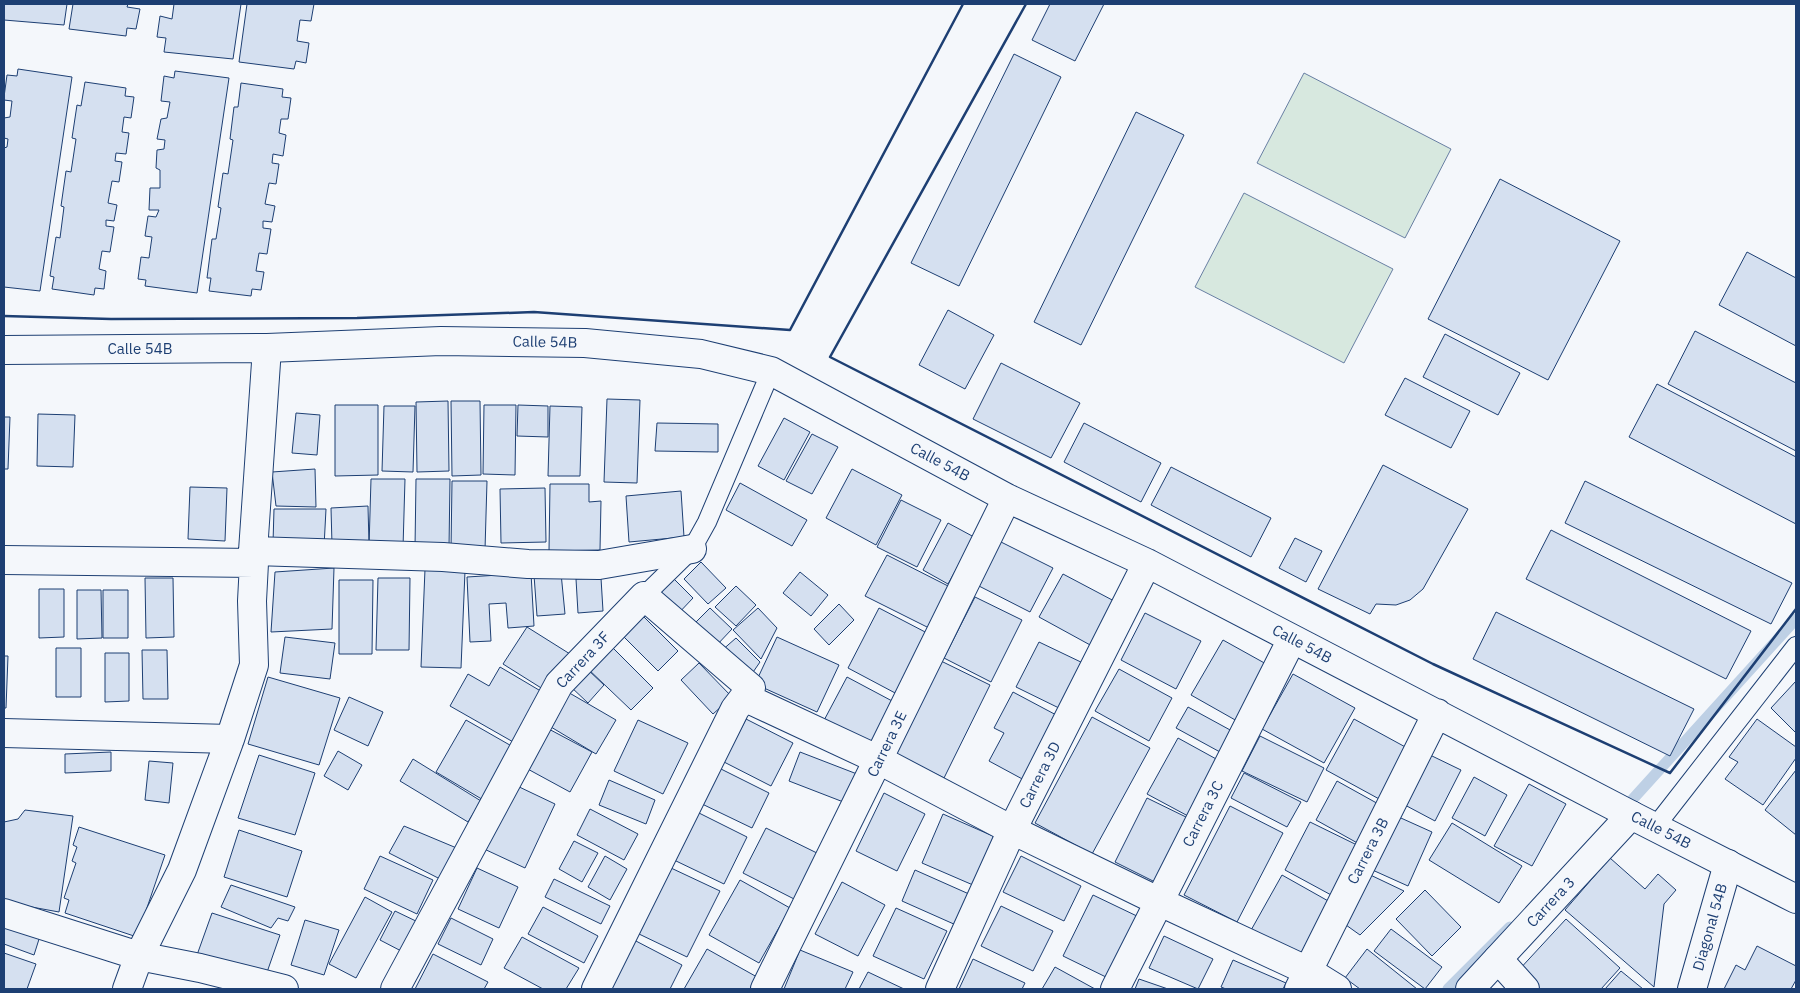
<svg xmlns="http://www.w3.org/2000/svg" width="1800" height="993" font-family="'IBM Plex Sans',sans-serif">
  <style>
    .green { fill: #d7e8df; stroke: #687fa3 }
    .lines { fill: none; stroke-linecap: round; stroke-linejoin: round }
    .stream { stroke: #bed0e5; stroke-width: 11 }
    .building { fill: #d5e0f0; stroke: #1d3f73 }
    .service-casing { stroke: #1d3f73; stroke-width: 20 }
    .minor-casing { stroke: #1d3f73; stroke-width: 30 }
    .tertiary-casing { stroke: #1d3f73; stroke-width: 30 }
    .service { stroke: #f4f7fb; stroke-width: 18 }
    .minor { stroke: #f4f7fb; stroke-width: 28 }
    .tertiary { stroke: #f4f7fb; stroke-width: 28 }
    .wall { stroke: #1d3f73; stroke-width: 2.5 }
    .labels { text-anchor: middle; stroke-width: 4; stroke-linejoin: round; paint-order: stroke }
    .street-label { font-size: 15px; fill: #1d3f73; stroke: #f4f7fb }
  </style>
  <rect width="100%" height="100%" fill="#f4f7fb"/>
  <path class="green" d="M1304 73 1451 149 1405 238 1257 163Z
    M1244 193 1393 269 1344 363 1195 287Z"/>
  <g class="lines">
    <path class="stream" d="M1622 811 1796 619
      M1448 989 1510 927"/>
  </g>
  <path class="building" d="M4 4H67L64 25 4 20Z
    M73 4H128L127 7 140 9 136 29 127 28 126 36 69 29Z
    M174 4H241L233 59 164 52 166 38 157 37 160 16 172 19Z
    M247 4H314L311 21 300 20 297 41 309 43 306 63 296 61 294 69 239 62Z
    M1050 4H1104L1075 61 1032 40Z
    M1014 54 1061 77 959 286 911 263Z
    M18 69 72 77 40 291 4 287V148L7 147 8 139 4 138V118L10 117 12 101 4 100V97L7 75 17 76Z
    M175 71 229 78 197 293 145 286 146 280 138 279 141 257 149 258 152 237 145 236 148 216 156 217 159 210H149L150 188H160V170L156 168 157 150 164 149 165 140 157 139 161 119 167 118 170 102 161 101 164 76 174 78Z
    M85 82 126 88 125 96 134 97 131 118 124 117 122 132 129 133 126 154 116 153 115 161 122 162 119 182 112 181 108 203 117 205 114 221 106 220V226L114 227 110 252 102 251 99 269 106 271 104 289 95 288 94 295 52 289 54 277 50 276 56 237 60 238 64 207 61 206 66 171 71 172 76 139 72 138 77 105 81 106Z
    M241 83 283 89 282 97 291 98 288 119H281L279 133 286 135 283 156 273 154 272 163 279 164 276 184 269 183 265 204 275 206 272 222 263 221V228L271 229 267 254 259 253 256 271 264 272 261 290 252 289 251 296 209 291 211 278H207L212 239H216L221 208 218 207 223 173 228 174 233 140 230 139 234 107H238Z
    M1136 112 1184 135 1081 345 1034 322Z
    M1500 179 1620 241 1548 380 1428 319Z
    M1747 252 1796 278V346L1719 305Z
    M948 310 994 335 965 389 919 365Z
    M1695 331 1796 383V451L1668 384Z
    M1445 334 1520 373 1498 415 1423 377Z
    M1001 363 1080 403 1051 458 973 419Z
    M1405 378 1470 411 1451 448 1385 415Z
    M1657 384 1796 457V524L1629 437Z
    M607 399 640 400 637 483 604 482Z
    M448 401 449 471 417 472 416 402Z
    M451 401H480L481 475 452 476Z
    M335 405H378V475L335 476Z
    M484 405H516L515 475 483 474Z
    M518 405 548 406V437L517 436Z
    M384 406H415L413 472 382 471Z
    M550 406 582 407 580 476H548Z
    M296 413 320 415 317 455 292 453Z
    M38 414 75 415 73 467 37 466Z
    M4 417H10L8 469H4Z
    M784 418 810 432 784 480 758 466Z
    M657 423 718 424V452L655 451Z
    M1084 423 1161 463 1141 502 1064 462Z
    M812 434 838 447 812 494 786 481Z
    M1383 465 1468 509 1423 589 1410 600 1396 605 1376 604 1370 614 1318 589Z
    M1171 467 1271 518 1251 557 1151 505Z
    M315 469 316 507 276 506 272 472Z
    M852 469 902 495 876 545 826 518Z
    M371 479H405L403 548 369 547Z
    M416 479H450L449 548H415Z
    M452 481H487L485 550H451Z
    M1585 481 1792 583 1771 624 1565 523Z
    M740 483 807 520 792 546 726 510Z
    M550 484H589V502L601 501 600 550 549 551Z
    M190 487 227 488 225 541 188 539Z
    M545 488 546 542 501 543 500 489Z
    M681 491 684 537 629 542 626 496Z
    M901 500 941 520 917 567 877 547Z
    M368 506 369 544 332 545 331 508Z
    M274 509H326L324 547 273 543Z
    M948 523 974 537 948 584 923 570Z
    M1551 530 1751 631 1726 679 1526 579Z
    M1295 538 1322 551 1306 582 1279 568Z
    M997 540 1053 568 1030 612 975 584Z
    M887 555 950 587 929 628 865 596Z
    M701 562 726 588 708 604 684 579Z
    M334 568 332 629 271 632 275 572Z
    M425 569 465 571 461 668 421 667Z
    M800 572 828 595 811 616 783 593Z
    M531 573 534 626 508 628 506 603 489 604 491 641 470 642 467 577Z
    M561 573 565 614 537 616 534 575Z
    M1063 574 1116 602 1092 646 1039 617Z
    M671 576 693 598 675 617 653 595Z
    M145 578H173L174 637 146 638Z
    M378 578H410L409 650H376Z
    M601 578 603 611 578 613 576 579Z
    M339 580H373L372 654H339Z
    M736 586 756 605 736 626 715 607Z
    M39 589H64V637L39 638Z
    M77 590H101L102 638 77 639Z
    M103 590H128V638H103Z
    M975 597 1022 620 991 682 944 658Z
    M839 604 854 620 829 645 814 629Z
    M710 608 732 629 715 647 692 626Z
    M758 608 777 628 761 659 733 630Z
    M879 608 929 634 897 694 848 668Z
    M1496 612 1694 709 1670 756 1473 659Z
    M1145 613 1201 641 1176 689 1121 660Z
    M643 616 678 651 658 671 623 636Z
    M527 627 570 654 546 691 503 664Z
    M285 637 335 643 330 679 280 673Z
    M777 637 839 665 817 712 755 684Z
    M736 638 760 662 749 678 720 652Z
    M1223 640 1268 665 1237 721 1191 695Z
    M1039 642 1085 664 1063 710 1016 687Z
    M608 643 653 688 631 710 586 667Z
    M56 648H81V697H56Z
    M142 650H167L168 699H143Z
    M105 653H129V701L105 702Z
    M4 656H8L6 708H4Z
    M941 661 990 685 944 778 895 754Z
    M699 663 732 697 713 714 681 680Z
    M500 667 544 693 515 743 450 706 468 674 489 686Z
    M586 668 604 685 588 703 570 686Z
    M1119 669 1172 698 1149 741 1095 711Z
    M1293 674 1355 708 1324 763 1262 729Z
    M268 677 340 698 319 765 248 744Z
    M847 677 894 702 868 750 821 726Z
    M1796 681V733L1771 708Z
    M566 691 616 720 596 754 546 724Z
    M1013 692 1060 717 1026 781 989 761 1004 733 994 728Z
    M349 697 383 712 368 746 334 730Z
    M1188 707 1232 731 1220 752 1176 728Z
    M1092 717 1150 748 1092 854 1035 823Z
    M746 719 793 743 771 786 724 762Z
    M1354 719 1409 749 1381 800 1326 770Z
    M1757 719 1796 747V758L1763 805 1725 779 1738 762 1729 757Z
    M466 720 515 748 485 801 436 772Z
    M638 720 688 743 663 794 614 771Z
    M545 727 592 752 570 792 524 767Z
    M1260 736 1324 768 1307 802 1242 771Z
    M1178 738 1218 760 1188 816 1147 794Z
    M338 751 362 765 348 790 324 776Z
    M111 752V771L65 773V754Z
    M800 752 857 774 846 803 789 781Z
    M259 755 315 773 295 835 238 818Z
    M1430 755 1461 770 1435 821 1403 804Z
    M413 759 481 801 468 822 400 781Z
    M149 761 173 763 169 803 145 800Z
    M717 767 769 793 752 828 700 803Z
    M1796 770V835L1765 810Z
    M1244 773 1301 802 1287 827 1231 798Z
    M1474 777 1507 795 1485 836 1452 818Z
    M609 780 655 800 646 824 599 805Z
    M1337 781 1382 806 1361 845 1316 820Z
    M513 784 555 804 525 868 482 848Z
    M1529 784 1566 804 1532 866 1494 846Z
    M884 793 925 814 897 871 856 851Z
    M1147 798 1188 818 1155 882 1115 862Z
    M1230 806 1283 833 1237 922 1184 895Z
    M590 809 638 834 624 860 577 835Z
    M25 810 73 816 59 912 4 902V822L18 819Z
    M697 812 747 837 724 884 674 860Z
    M943 814 995 837 973 885 922 863Z
    M1392 814 1432 832 1408 886 1368 868Z
    M1310 822 1359 846 1333 896 1285 870Z
    M1452 823 1522 866 1499 903 1429 860Z
    M404 826 459 849 444 881 389 853Z
    M79 827 165 855 137 937 65 913 69 900 64 898 76 863 72 861 77 847 73 845Z
    M766 828 821 855 798 901 743 873Z
    M239 830 302 851 287 897 224 877Z
    M574 841 598 853 582 882 559 869Z
    M380 856 433 880 417 914 364 889Z
    M605 856 627 869 610 900 588 887Z
    M1021 856 1081 886 1064 921 1003 892Z
    M1610 858 1645 889 1658 874 1676 890 1664 904 1654 987 1565 910Z
    M477 868 518 887 499 928 458 909Z
    M671 868 720 891 687 957 639 934Z
    M915 870 969 894 956 925 902 901Z
    M1362 871 1404 891 1360 935 1339 920Z
    M1282 875 1330 902 1298 959 1250 932Z
    M554 879 610 906 601 924 545 897Z
    M740 880 790 908 759 963 709 935Z
    M842 882 885 905 858 956 815 934Z
    M231 885 295 907 288 921 278 918 271 928 221 907Z
    M1425 890 1461 927 1432 956 1396 919Z
    M1093 895 1141 918 1110 979 1063 956Z
    M365 897 392 912 356 978 329 964Z
    M1001 906 1053 931 1033 971 981 946Z
    M543 907 598 936 584 963 528 934Z
    M896 908 947 931 924 979 873 956Z
    M395 911 420 923 405 953 380 940Z
    M212 913 280 935 265 978 197 955Z
    M451 918 493 939 481 965 438 944Z
    M1566 919 1620 968 1601 989H1536L1517 972Z
    M305 920 339 930 324 975 291 965Z
    M4 923 40 936 34 955 4 944Z
    M1391 929 1442 967 1425 989 1374 951Z
    M1164 936 1213 959 1198 989 1149 968Z
    M522 937 579 968 566 989H543L504 968Z
    M634 940 682 965 670 989H607Z
    M1757 946 1796 966V980L1791 989H1724L1736 965 1745 970Z
    M707 949 757 977 750 989H684Z
    M1367 949 1417 989H1360L1345 978Z
    M800 950 853 972 845 989H784Z
    M4 953 36 964 27 989H4Z
    M433 954 488 982 484 989H415Z
    M973 959 1025 983 1022 989H959Z
    M1233 960 1286 983 1283 989H1226L1221 987Z
    M1055 967 1095 989H1042Z
    M1621 971 1643 989H1605Z
    M868 972 904 989H859Z
    M1139 979 1168 989H1135Z"/>
  <g class="lines">
    <g class="service-casing">
      <path id="service" d="M644 596 692 549 707 522 771 371
        M1655 827 1796 646"/>
    </g>
    <g class="minor-casing">
      <path id="minor" d="M4 350 267 348 441 341 585 343 701 354 771 371 1007 498 1147 563 1631 815
        M253 551 443 557 528 564 599 565 692 549
        M4 560 254 563
        M744 697 879 760 1012 830 1158 901 1308 971 1337 989
        M4 733 230 739
        M4 913 139 956 200 968 284 989
        M1498 959 1525 989
        M127 989 139 956 182 870 230 739 254 665 252 601 254 563 253 551 267 348
        M395 989 559 684 644 596 751 688 735 709 596 989
        M765 989 1007 498
        M940 989 1012 830 1147 563
        M1115 989 1292 639
        M1299 989 1437 713
        M1692 989 1728 864"/>
    </g>
    <g class="tertiary-casing">
      <path id="tertiary" d="M1470 989 1631 815 1796 899"/>
    </g>
    <use href="#service" class="service"/>
    <use href="#minor" class="minor"/>
    <use href="#tertiary" class="tertiary"/>
    <path class="wall" d="M1026 4 830 357 1433 664 1670 773 1796 609
      M4 316 111 319 357 318 534 312 790 330 963 4"/>
  </g>
  <g class="labels">
    <g class="street-label">
      <text transform="translate(545 342) rotate(1)" y="5">Calle 54B</text>
      <text x="140" y="354">Calle 54B</text>
      <text transform="translate(940 462) rotate(28)" y="5">Calle 54B</text>
      <text transform="translate(1302 644) rotate(28)" y="5">Calle 54B</text>
      <text transform="translate(583 660) rotate(-47)" y="5">Carrera 3F</text>
      <text transform="translate(887 744) rotate(-64)" y="5">Carrera 3E</text>
      <text transform="translate(1040 775) rotate(-63)" y="5">Carrera 3D</text>
      <text transform="translate(1203 814) rotate(-63)" y="5">Carrera 3C</text>
      <text transform="translate(1661 830) rotate(27)" y="5">Calle 54B</text>
      <text transform="translate(1368 851) rotate(-63)" y="5">Carrera 3B</text>
      <text transform="translate(1551 902) rotate(-47)" y="5">Carrera 3</text>
      <text transform="translate(1710 927) rotate(-74)" y="5">Diagonal 54B</text>
    </g>
  </g>
  <rect width="1800" height="993" fill="none" stroke="#1d3f73" stroke-width="10"/>
</svg>
